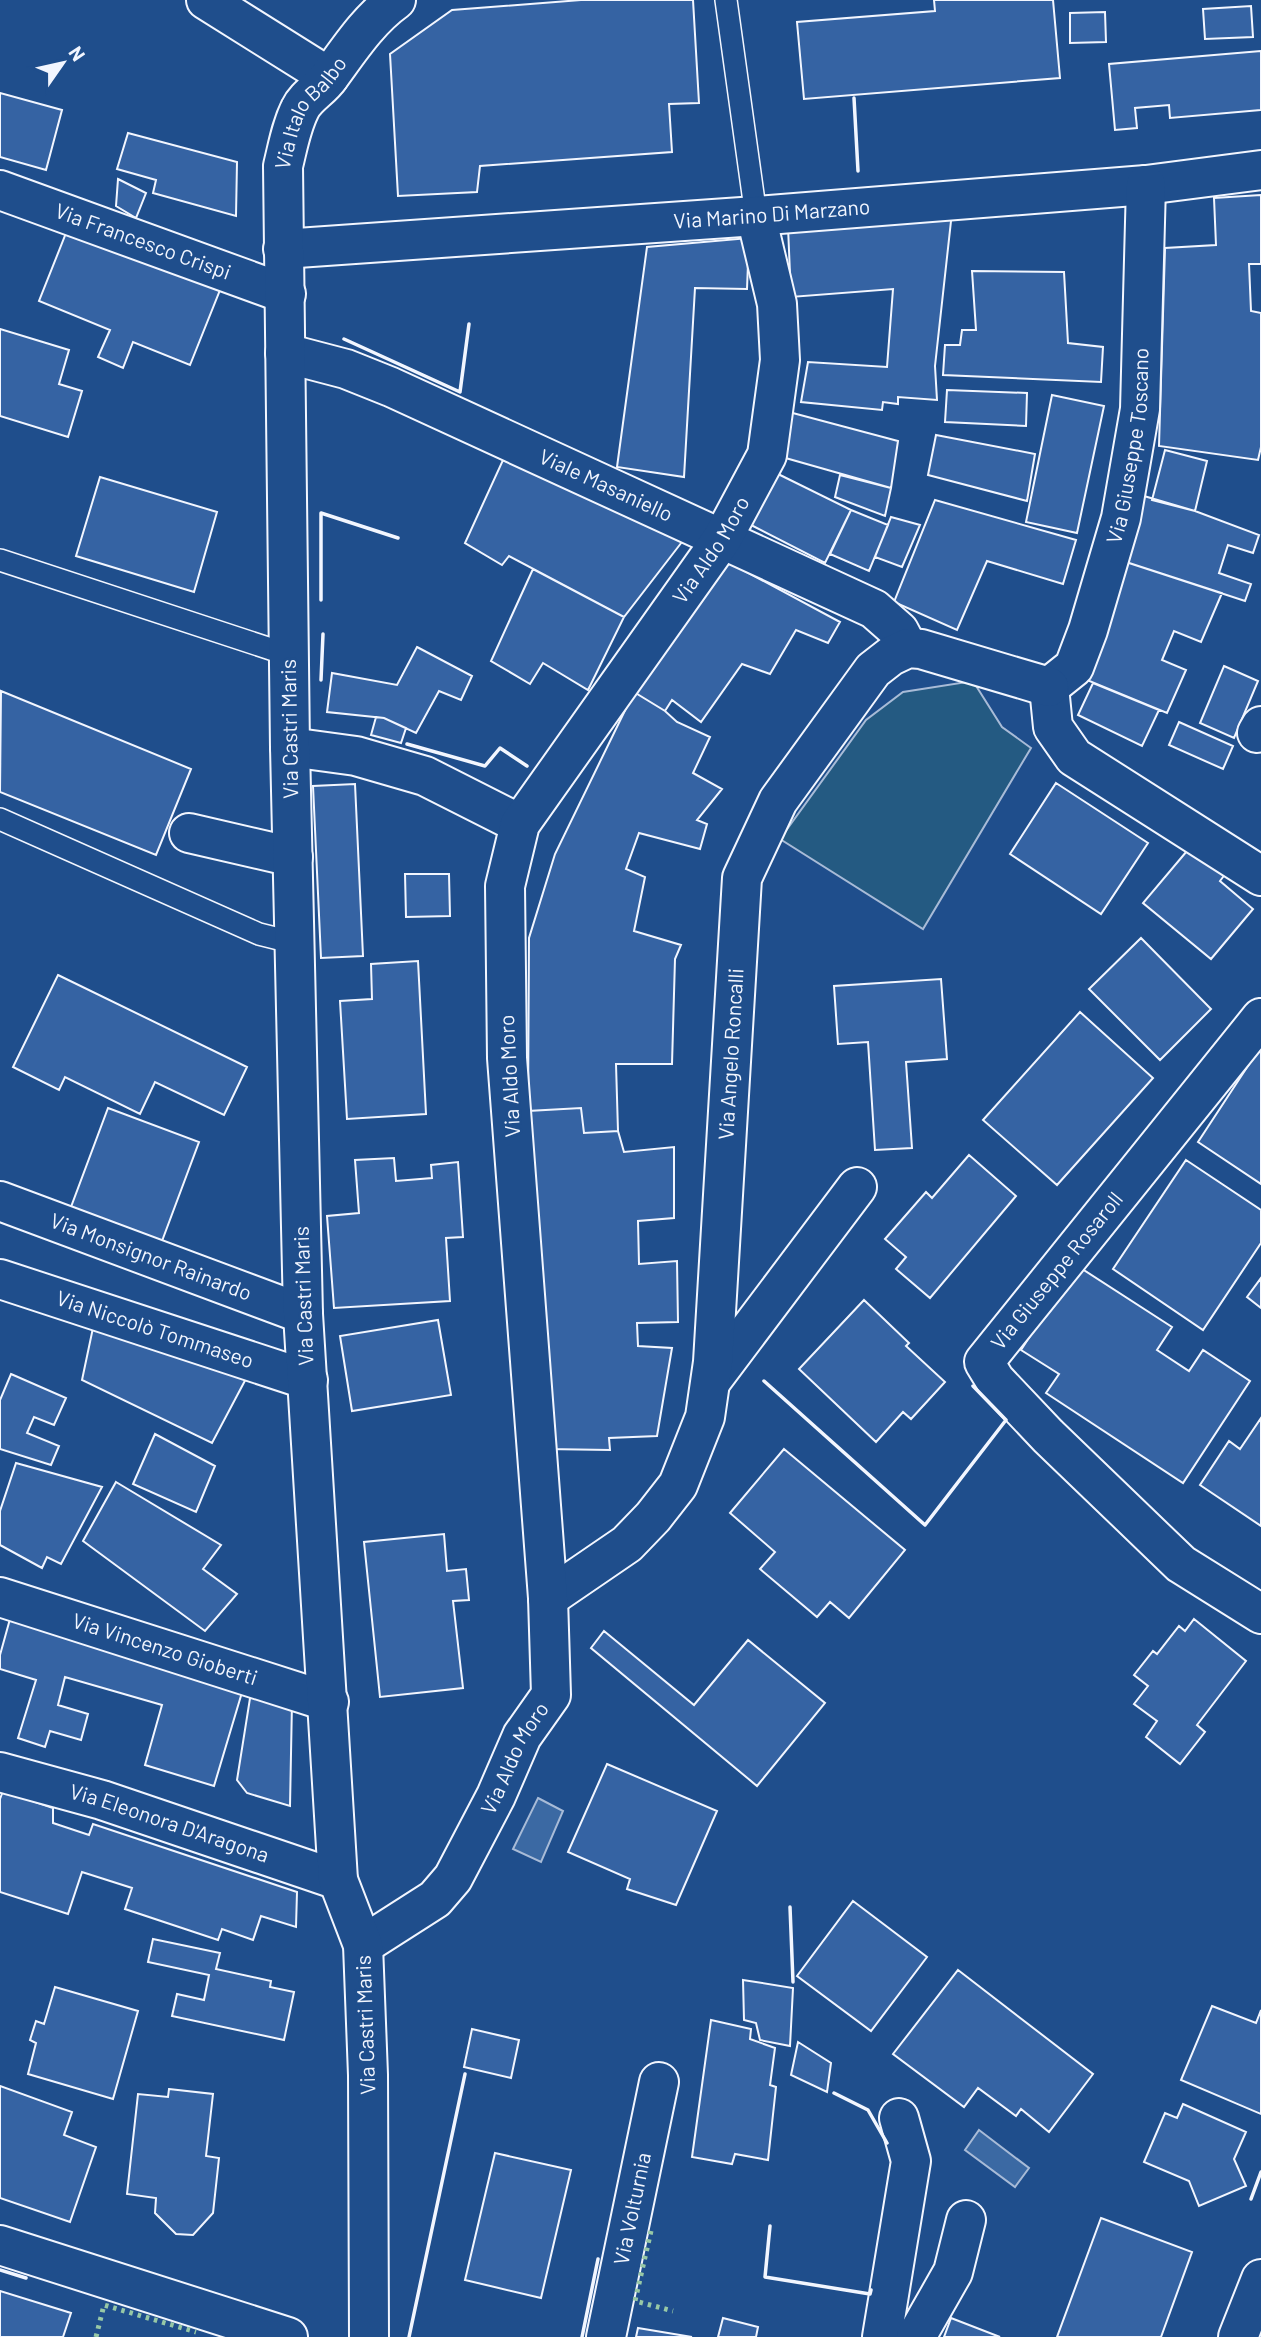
<svg xmlns="http://www.w3.org/2000/svg" width="1261" height="2337" font-family="Barlow,sans-serif">
  <style>
    .green { fill: #245a82; stroke: #a8bbd7; stroke-width: 2 }
    .water { fill: #3b69a3; stroke: #a8bbd7; stroke-width: 2 }
    .building { fill: #3563a3; stroke: #f2f6ff; stroke-width: 2 }
    .lines { fill: none; stroke-linecap: round; stroke-linejoin: round }
    .lane-casing { stroke: #f2f6ff; stroke-width: 24 }
    .street-casing { stroke: #f2f6ff; stroke-width: 42 }
    .lane { stroke: #1f4e8c; stroke-width: 21 }
    .street { stroke: #1f4e8c; stroke-width: 38 }
    .hedge { stroke: #97c8a6; stroke-width: 5; stroke-dasharray: 3.5 5; stroke-linecap: butt }
    .wall { stroke: #f2f6ff; stroke-width: 3.5 }
    .labels { text-anchor: middle; stroke-width: 5; stroke-linejoin: round; paint-order: stroke }
    .street-label { font-size: 21px; fill: #f2f6ff; stroke: #1f4e8c }
  </style>
  <rect width="100%" height="100%" fill="#1f4e8c"/>
  <path class="green" d="M973 681 1002 727 1031 748 923 929 780 839 866 720 903 692Z"/>
  <path class="water" d="M538 1798 563 1811 541 1862 513 1849Z
    M979 2130 1029 2168 1015 2187 965 2150Z"/>
  <path class="building" d="M581 0H693L699 103 669 104 672 152 480 166 477 192 398 196 390 54 452 10Z
    M934 0H1053L1060 78 804 99 797 22 935 11Z
    M1251 6 1253 37 1205 39 1203 9Z
    M1105 12 1106 42 1070 43V13Z
    M1261 51V110L1170 118 1169 105 1135 108 1137 128 1115 130 1109 64Z
    M0 93 62 110 46 170 0 157Z
    M128 133 237 162 236 216 153 193 156 180 117 169Z
    M118 179 146 193 136 218 116 206Z
    M1261 195V264H1249L1251 311 1261 313V447L1258 460 1159 446 1165 248 1216 245 1214 198Z
    M952 212 935 366 937 400 898 397V404L883 402 882 410 801 402 808 362 887 367 893 289 791 297 788 227Z
    M70 223 222 285 190 365 133 342 123 368 98 357 110 330 39 301Z
    M749 238 747 289 695 288 684 477 617 467 647 247Z
    M972 271 1064 272 1068 343 1103 347 1101 382 943 375 945 345H960L962 330H976Z
    M0 329 69 350 59 384 82 391 68 437 0 416Z
    M947 390 1027 393 1026 426 945 422Z
    M1052 395 1104 406 1077 533 1026 522Z
    M789 412 898 441 891 488 775 455Z
    M936 435 1035 454 1027 501 928 475Z
    M1165 450 1207 461 1195 511 1152 500Z
    M503 460 685 538 624 617 509 556 502 565 465 543Z
    M774 472 851 510 825 563 749 524Z
    M840 475 891 488 885 516 835 497Z
    M100 477 217 512 194 592 76 556Z
    M1144 496 1195 511 1259 535 1253 553 1228 545 1219 573 1251 584 1245 601 1123 561Z
    M935 500 1076 540 1063 584 987 561 957 630 894 602Z
    M851 510 888 525 869 571 830 554Z
    M891 517 920 525 902 567 875 557Z
    M1123 561 1222 593 1201 642 1174 631 1162 660 1186 670 1167 713 1082 678Z
    M728 562 840 622 828 643 796 630 770 674 742 664 701 722 672 700 665 711 634 692Z
    M533 569 624 617 588 690 543 663 530 684 491 661Z
    M417 647 472 676 461 700 439 691 416 733 384 718 327 712 332 673 397 685Z
    M1224 666 1258 681 1234 738 1200 723Z
    M1093 683 1159 710 1142 746 1078 715Z
    M1 691 191 769 156 855 0 792Z
    M634 692 665 711 677 722 710 737 693 773 722 789 697 820 707 824 700 849 639 833 626 869 645 877 634 931 681 945 675 959 672 1064H616L618 1131 584 1133 581 1108 528 1111 529 938 555 854Z
    M376 717 384 718 406 728 401 743 371 735Z
    M1179 722 1233 746 1223 769 1169 745Z
    M1056 783 1148 843 1101 914 1010 854Z
    M355 784 363 956 321 958 313 786Z
    M1192 845 1226 873 1220 881 1253 909 1211 959 1143 903Z
    M405 874H449L450 916 406 917Z
    M1141 938 1211 1009 1160 1060 1089 989Z
    M418 961 426 1114 347 1119 340 1001 372 999 371 964Z
    M58 975 247 1067 224 1115 155 1082 140 1114 65 1077 59 1090 13 1067Z
    M941 979 947 1059 906 1062 912 1148 875 1150 868 1042 838 1044 834 986Z
    M1080 1012 1153 1078 1057 1185 983 1120Z
    M1261 1046V1184L1198 1142Z
    M108 1108 199 1142 162 1241 71 1207Z
    M581 1108 584 1133 618 1131 624 1152 674 1147V1218L638 1221 639 1264 677 1261 678 1322 637 1323 638 1346 672 1348 657 1436 609 1438 610 1450 546 1449 528 1111Z
    M969 1155 1016 1196 930 1298 896 1269 906 1257 885 1239 926 1192 932 1198Z
    M394 1158 396 1181 432 1178 431 1165 458 1162 463 1237 446 1238 450 1301 334 1308 327 1216 359 1213 355 1160Z
    M1186 1160 1261 1210V1243L1203 1330 1113 1269Z
    M1076 1265 1172 1327 1157 1350 1189 1371 1203 1350 1250 1381 1183 1483 1046 1393 1059 1374 1021 1350Z
    M1261 1278V1308L1247 1297Z
    M864 1300 909 1343 906 1346 945 1382 911 1419 903 1412 876 1442 799 1369Z
    M438 1320 451 1395 352 1411 340 1336Z
    M94 1323 249 1373 212 1443 82 1380Z
    M11 1374 66 1398 54 1425 34 1417 27 1433 59 1446 51 1465 0 1449V1400Z
    M1261 1418V1526L1200 1485 1229 1441 1240 1449Z
    M155 1434 215 1466 196 1512 133 1484Z
    M784 1449 905 1550 849 1618 830 1602 817 1617 760 1569 775 1552 730 1513Z
    M16 1463 102 1487 61 1564 47 1557 42 1568 0 1545V1511Z
    M116 1482 221 1545 203 1569 237 1594 205 1631 83 1541Z
    M444 1534 447 1571 466 1569 469 1600 453 1601 463 1688 380 1697 364 1542Z
    M10 1619 246 1679 214 1786 145 1765 162 1705 65 1677 58 1705 88 1714 81 1740 50 1731 45 1747 18 1738 36 1680 0 1669V1655Z
    M1194 1619 1246 1661 1197 1725 1205 1732 1180 1764 1146 1737 1157 1721 1134 1704 1148 1686 1134 1675 1153 1651 1157 1654 1179 1626 1185 1631Z
    M604 1631 694 1705 748 1640 825 1703 757 1786 591 1648Z
    M251 1692 292 1702 290 1806 247 1793 237 1780Z
    M607 1764 717 1811 676 1905 627 1889 630 1879 568 1852Z
    M3 1791 53 1808V1823L89 1835 93 1824 297 1892 296 1927 261 1916 253 1940 222 1929 218 1940 125 1909 132 1888 82 1872 68 1914 0 1892V1799Z
    M853 1901 927 1957 871 2031 797 1976Z
    M153 1939 220 1953 216 1969 271 1981 270 1987 294 1992 284 2040 172 2016 177 1994 204 2000 209 1975 148 1962Z
    M958 1970 1093 2074 1049 2132 1021 2109 1016 2116 978 2088 964 2107 893 2054Z
    M743 1980 793 1988 790 2046 760 2040 756 2023 744 2020Z
    M55 1987 138 2011 113 2099 28 2074 36 2043 30 2040 36 2021 44 2024Z
    M1212 2006 1256 2023 1261 2010V2114L1181 2080Z
    M711 2020 751 2029 750 2039 775 2048 770 2085 776 2087 768 2160 735 2154 732 2164 692 2157Z
    M472 2029 519 2040 511 2078 464 2067Z
    M798 2042 831 2063 827 2092 791 2075Z
    M0 2086 72 2112 64 2135 96 2147 70 2222 0 2198Z
    M169 2089 213 2094 206 2156 219 2158 213 2213 193 2235 176 2234 155 2213 156 2198 127 2194 138 2094 168 2097Z
    M1183 2104 1246 2132 1234 2159 1246 2186 1199 2206 1189 2181 1144 2162 1165 2113 1177 2118Z
    M495 2153 571 2170 541 2298 465 2280Z
    M1101 2218 1192 2252 1161 2337H1057Z
    M0 2291 71 2313 63 2337H0Z
    M723 2318 758 2327 756 2337H718Z
    M951 2318 1000 2337H944Z
    M638 2328 692 2337H636Z"/>
  <g class="lines">
    <g class="lane-casing">
      <path id="lane" d="M726 0 756 216
        M0 560 289 655
        M0 819 259 934 295 943"/>
    </g>
    <g class="street-casing">
      <g id="street">
        <path d="M206 0 329 77"/>
        <path id="s1" d="M0 190 286 294"/>
        <path id="s2" d="M283 249 756 216 1146 185 1261 170"/>
        <path id="s3" d="M285 353 346 369 391 387 874 609 899 631 908 648"/>
        <path id="s4" d="M1049 687 1074 667 1088 630 1121 518 1140 409 1146 185"/>
        <path d="M1049 687 1053 727 1074 757 1261 876"/>
        <path d="M1257 733 1261 726"/>
        <path d="M290 747 356 756 425 776 520 824"/>
        <path d="M189 833 293 857"/>
        <path d="M1261 1018 984 1362 995 1380 1048 1436 1181 1564 1261 1614"/>
        <path id="s5" d="M0 1201 303 1314"/>
        <path id="s6" d="M0 1279 308 1380"/>
        <path d="M711 1381 857 1187"/>
        <path id="s7" d="M0 1597 329 1702"/>
        <path id="s8" d="M548 1598 627 1544 653 1517 678 1485 705 1417 713 1362 742 878 778 801 873 670 891 656 908 648 921 649 1049 687"/>
        <path id="s9" d="M0 1772 102 1800 338 1880"/>
        <path id="s10" d="M363 1945 435 1899 453 1878 496 1796 522 1736 551 1695 548 1598 507 1058 505 886 520 824 722 539 767 455 780 360 777 304 756 216"/>
        <path d="M0 2245 288 2337"/>
        <path id="s11" d="M369 2337 368 2075 363 1945 338 1880 303 1314 290 747 283 166C288 146 291 127 300 109 306 96 321 89 329 77 349 50 368 20 396 0"/>
        <path id="s12" d="M606 2337 659 2082"/>
        <path d="M882 2337 911 2161 899 2118"/>
        <path d="M916 2337 953 2272 966 2220"/>
        <path d="M1238 2337 1261 2279"/>
      </g>
    </g>
    <use href="#lane" class="lane"/>
    <use href="#street" class="street"/>
    <path class="hedge" d="M651 2231 635 2301 673 2311
      M96 2337 104 2305 196 2332"/>
    <path class="wall" d="M854 98 858 171
      M344 339 460 392 469 324
      M321 600V513L398 538
      M321 680 323 634
      M407 744 485 766 500 748 527 766
      M764 1381 925 1525 1006 1420 973 1386
      M790 1907 793 1982
      M834 2093 868 2110 887 2143
      M1251 2199 1261 2172
      M770 2226 765 2277 870 2294 871 2290
      M0 2270 26 2278
      M409 2337 465 2074
      M582 2337 598 2259"/>
  </g>
  <g class="labels">
    <g class="street-label">
      <text dy="7" stroke="none"><textPath href="#s11" startOffset="2238">Via Italo Balbo</textPath></text>
      <text dy="7" stroke="none"><textPath href="#s2" startOffset="490">Via Marino Di Marzano</textPath></text>
      <text dy="7" stroke="none"><textPath href="#s1" startOffset="152">Via Francesco Crispi</textPath></text>
      <text dy="7" stroke="none"><textPath href="#s4" startOffset="261">Via Giuseppe Toscano</textPath></text>
      <text dy="7" stroke="none"><textPath href="#s3" startOffset="348">Viale Masaniello</textPath></text>
      <text dy="7" stroke="none"><textPath href="#s10" startOffset="1530">Via Aldo Moro</textPath></text>
      <text transform="translate(290 729) rotate(-91)" y="7">Via Castri Maris</text>
      <text dy="7" stroke="none"><textPath href="#s8" startOffset="611">Via Angelo Roncalli</textPath></text>
      <text transform="translate(510 1076) rotate(-93)" y="7">Via Aldo Moro</text>
      <text dy="7" stroke="none"><textPath href="#s5" startOffset="161">Via Monsignor Rainardo</textPath></text>
      <text transform="translate(1057 1271) rotate(-51)" y="7">Via Giuseppe Rosaroll</text>
      <text transform="translate(304 1296) rotate(-92)" y="7">Via Castri Maris</text>
      <text dy="7" stroke="none"><textPath href="#s6" startOffset="163">Via Niccolò Tommaseo</textPath></text>
      <text dy="7" stroke="none"><textPath href="#s7" startOffset="173">Via Vincenzo Gioberti</textPath></text>
      <text dy="7" stroke="none"><textPath href="#s10" startOffset="248">Via Aldo Moro</textPath></text>
      <text dy="7" stroke="none"><textPath href="#s9" startOffset="177">Via Eleonora D'Aragona</textPath></text>
      <text transform="translate(366 2025) rotate(-92)" y="7">Via Castri Maris</text>
      <text dy="7" stroke="none"><textPath href="#s12" startOffset="131">Via Volturnia</textPath></text>
    </g>
  </g>
  <g transform="translate(63 63) rotate(56)" stroke="#1f4e8c" stroke-width="5" paint-order="stroke">
  <path d="M0-5L12 26L0 18L-12 26Z" fill="#f2f6ff"/>
  <text y="-10" font-size="19" font-weight="bold" text-anchor="middle" fill="#f2f6ff">N</text>
  </g>
</svg>
